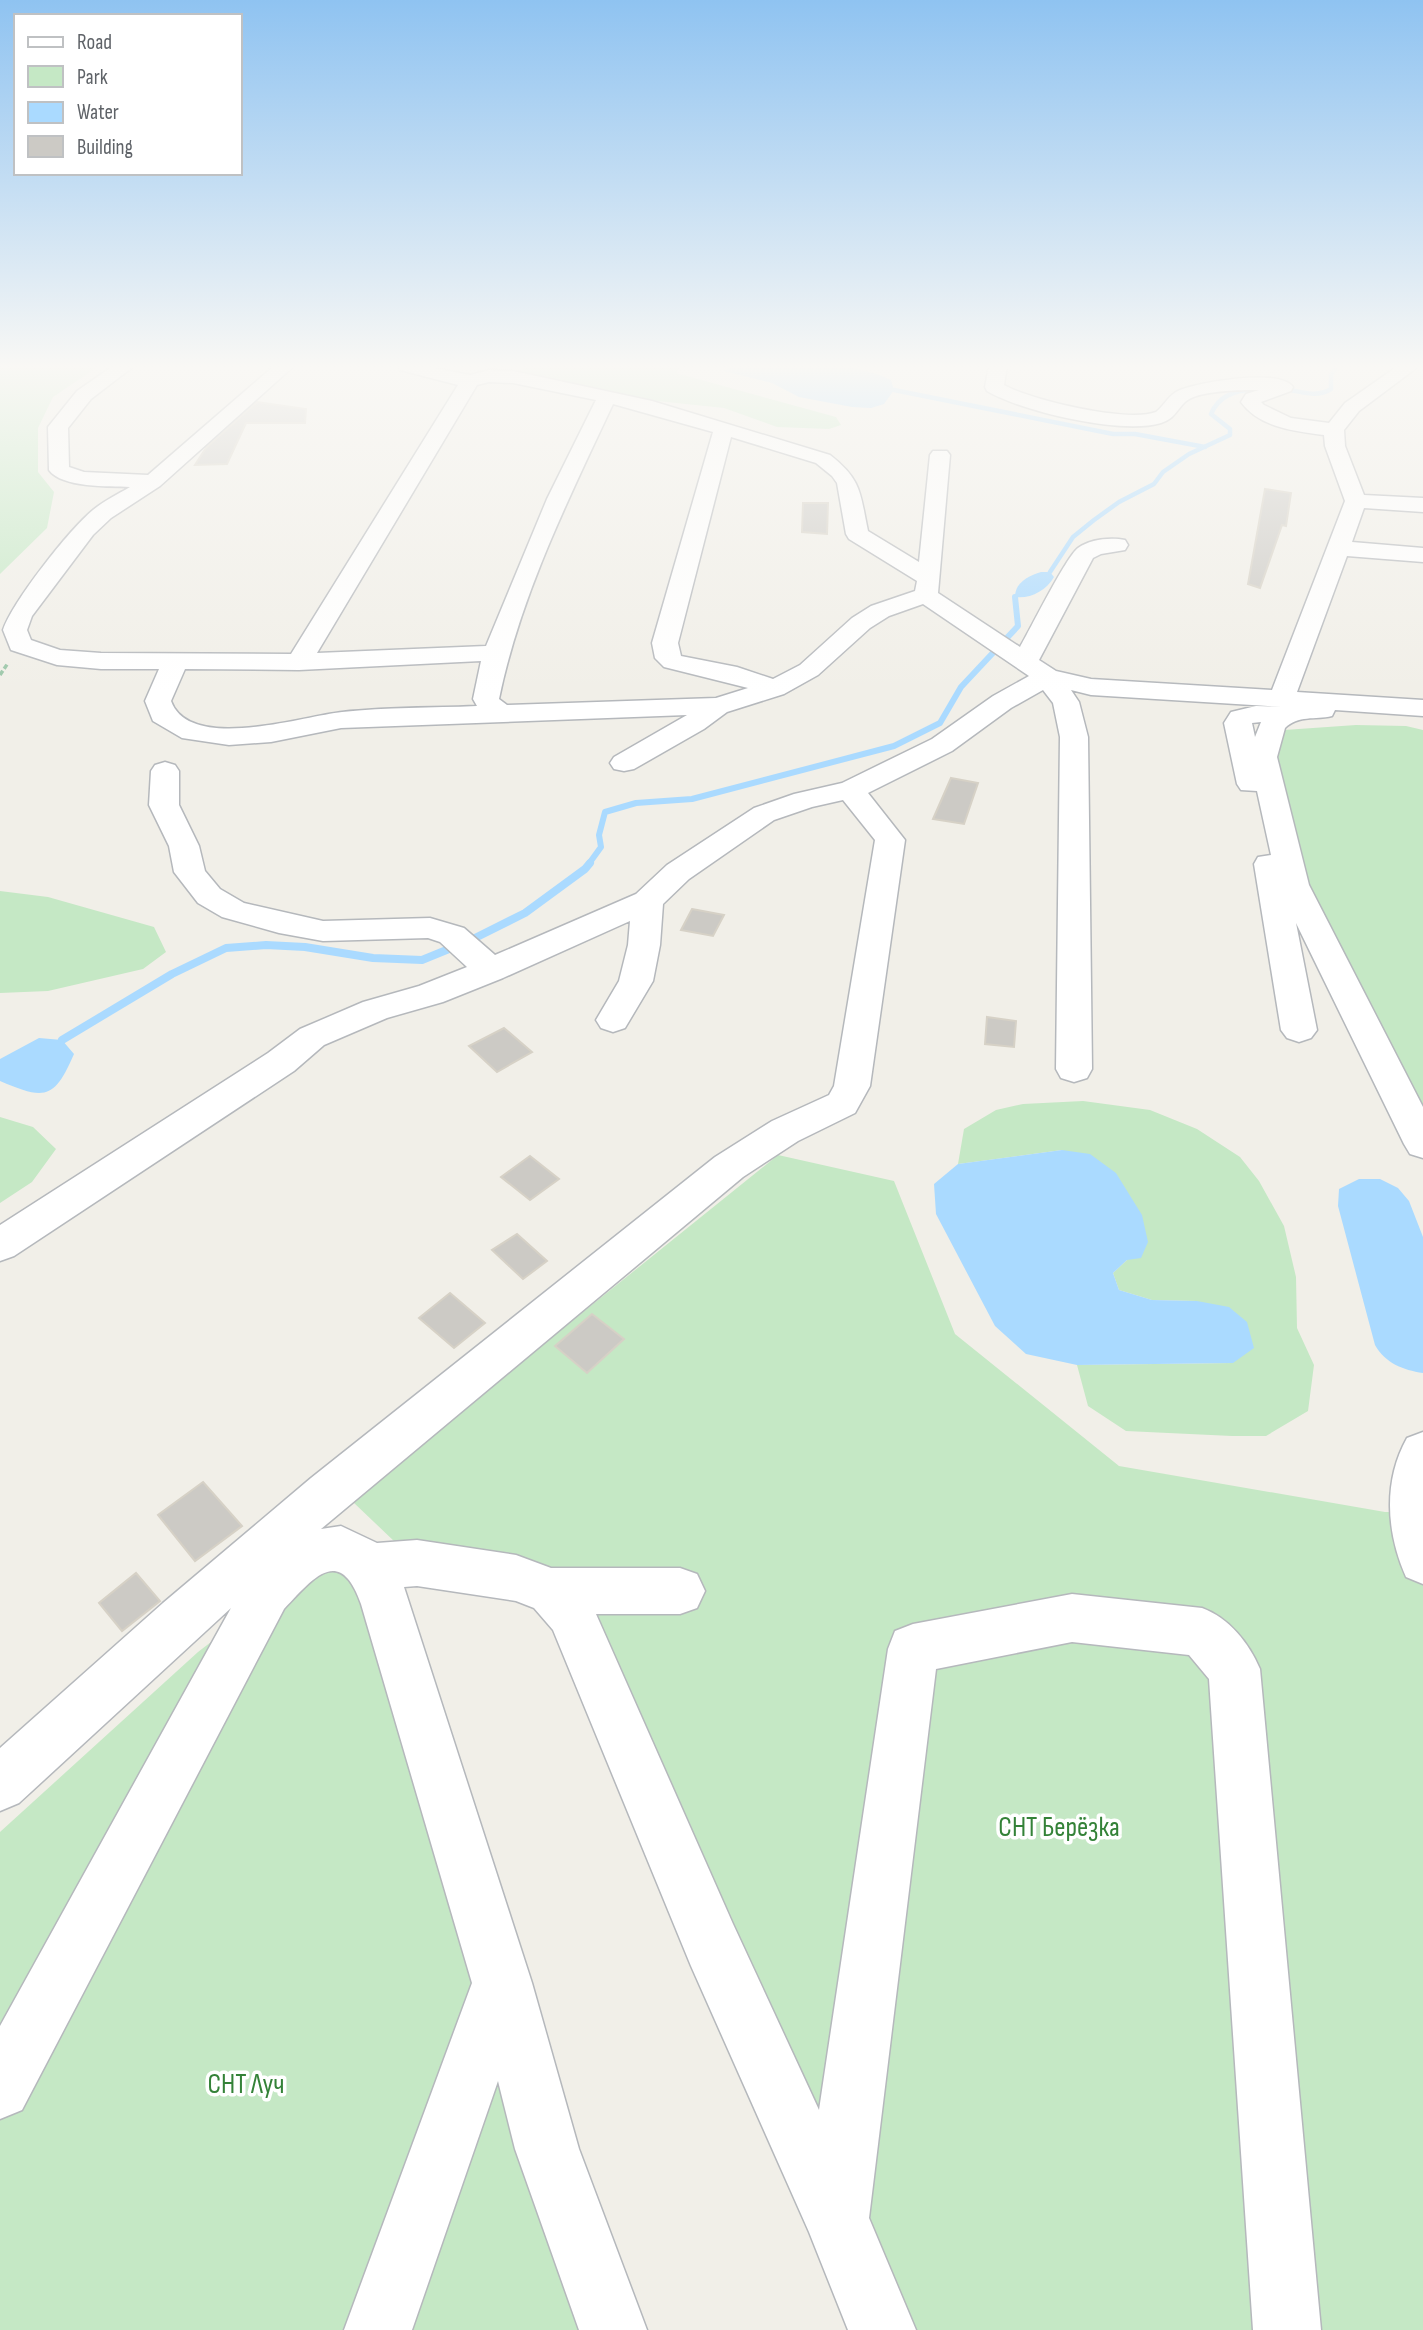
<svg xmlns="http://www.w3.org/2000/svg" width="1423" height="2330" font-family="'Sofia Sans Condensed',sans-serif">
  <style>
    .green { fill: #c5e8c5 }
    .water { fill: #aadaff }
    .lines { fill: none; stroke-linecap: round; stroke-linejoin: round }
    .stream-far2 { stroke: #aadaff; stroke-width: 4.5 }
    .stream-far1 { stroke: #aadaff; stroke-width: 6 }
    .stream { stroke: #aadaff; stroke-width: 8 }
    .building { fill: #cccac5; stroke: #d6d1c6; stroke-width: 2 }
    .minor-casing { stroke: #b5b8bc; stroke-width: 3 }
    .path { stroke: #9cc7a9; stroke-width: 3.5; stroke-dasharray: 5 2.5; stroke-linecap: butt }
    .minor { fill: #fff; fill-rule: evenodd }
    .labels { text-anchor: middle; stroke-width: 7; stroke-linejoin: round; paint-order: stroke }
    .near-park-label { font-size: 28px; fill: #348238; stroke: #fff }
  </style>
  <rect width="100%" height="100%" fill="#f1efe8"/>
  <path class="green" d="M0 366H99L53 397 38 428V472L54 492 47 528 0 574Z
    M536 366H681L676 373 836 417 841 425 829 429 777 427 724 408 629 398 520 373 523 368Z
    M1356 725 1406 726 1423 730V1144L1293 885 1270 731Z
    M0 891 48 897 154 927 166 952 143 969 48 991 0 993Z
    M1083 1101 1150 1110 1197 1129 1240 1157 1259 1181 1284 1226 1296 1277 1297 1328 1314 1365 1308 1411 1266 1436H1232L1126 1431 1088 1406 1077 1365 1233 1363 1197 1301 1152 1300 1119 1290 1113 1273 1127 1260 1062 1150 958 1164 964 1129 996 1110 1023 1104Z
    M0 1117 33 1127 56 1149 32 1182 0 1203Z
    M778 1155 894 1181 955 1334 1119 1466 1385 1512H1414L1423 1452V2330H882L571 1613 417 1563 353 1502 552 1337Z
    M332 1565 354 1578 585 2330H0V1832L198 1652 306 1569Z"/>
  <path class="water" d="M752 366C798 366 849 359 891 380L894 390 884 404 871 408 852 407 799 397 772 383 724 371 729 368Z
    M1041 572H1050L1054 577C1046 591 1030 599 1015 597 1015 582 1029 576 1041 572Z
    M39 1038 62 1040 74 1054C54 1100 45 1100 0 1081V1059Z
    M1062 1150 1090 1154 1116 1173 1142 1215 1148 1242 1141 1258 1127 1260 1113 1273 1119 1290 1152 1300 1197 1301 1229 1307 1247 1322 1254 1348 1233 1363 1077 1365 1026 1354 995 1326 936 1214 934 1184 958 1164Z
    M1359 1179H1380L1398 1188 1409 1201 1423 1237V1373C1403 1370 1385 1363 1375 1345L1338 1206 1339 1189Z"/>
  <g class="lines">
    <path class="stream-far2" d="M1282 389C1299 390 1315 399 1331 389V375L1337 366
      M894 390 1113 434H1135L1205 447
      M1050 572 1073 537 1094 520 1119 502 1154 484 1163 472 1189 454 1230 435V429L1211 414C1219 395 1235 391 1254 389"/>
    <path class="stream-far1" d="M588 865 601 847 599 835 605 812 636 803 692 799 894 746 940 723 961 687 1018 626 1015 597"/>
    <path class="stream" d="M62 1040 172 974 226 948 266 945 305 947 373 958 422 960 471 940 525 913 585 869 590 863"/>
  </g>
  <path class="building" d="M257 402 306 409 305 423H246L227 464 195 465 206 448Z
    M1265 489 1291 493 1286 526 1282 525 1260 588 1248 584Z
    M803 503H828L827 534 802 532Z
    M951 778 978 783 964 824 933 819Z
    M692 909 724 915 713 936 681 930Z
    M987 1017 1016 1021 1014 1047 985 1044Z
    M504 1028 532 1052 497 1072 469 1046Z
    M530 1156 559 1179 530 1200 501 1177Z
    M517 1234 547 1261 523 1279 492 1250Z
    M450 1293 485 1323 454 1348 419 1318Z
    M592 1314 624 1339 587 1373 555 1346Z
    M203 1482 242 1526 195 1561 158 1515Z
    M136 1573 160 1601 122 1631 99 1603Z"/>
  <g class="lines">
    <g class="minor-casing">
      <path id="minor" d="M113 366H134L91 399 68 428 69 467 84 472 148 475 274 366H294L160 486 111 518 93 535 32 616 27 630 31 640 60 650 101 653 291 654 458 385 400 370 397 366H424L470 375 489 370 513 371 652 401 830 455C862 480 860 493 868 531L919 562 930 455 933 451H947L950 455 938 593 1020 647C1030 630 1066 557 1078 548 1090 539 1111 537 1125 540L1128 545 1125 550 1101 554 1093 558 1039 660 1056 671 1091 679 1272 690 1345 501 1325 446 1324 435C1295 431 1260 428 1241 402L1246 394 1259 390C1241 390 1198 390 1185 402 1176 411 1174 419 1161 423 1122 435 1023 412 987 391L985 387 989 366H1007L1004 385C1031 400 1127 423 1156 412 1165 405 1168 395 1180 390 1200 382 1280 368 1293 387L1291 391 1261 402 1264 405 1291 418 1329 423 1345 403 1398 366H1419L1359 411 1344 430 1345 446 1364 495 1423 498V512L1364 508 1352 542 1423 548V562L1347 556 1297 692 1423 700V716L1335 710 1332 716C1315 720 1298 715 1285 728L1277 757 1309 885 1423 1107V1158L1410 1154 1404 1144 1296 923 1317 1030 1311 1038 1299 1042 1287 1038 1281 1030 1254 864 1258 857 1271 855 1257 791 1241 790 1237 784 1224 723 1231 712 1256 706 1282 707 1091 695 1071 690 1079 702 1088 737 1092 1069 1087 1078 1074 1082 1061 1078 1056 1069 1060 737 1053 703 1043 690 1011 708 952 751 868 793 905 840 870 1086 855 1113 798 1141 743 1177 321 1529 341 1526 377 1543 417 1540 516 1555 551 1568H680L697 1574 705 1591 697 1608 680 1614H596L733 1924 819 2110 888 1649 895 1631 913 1624 1072 1594 1202 1608C1229 1618 1249 1643 1260 1669L1321 2330H1253L1209 1679 1189 1655 1072 1642 936 1669 869 2218 916 2330H848L809 2232 691 1966 553 1630 534 1608 516 1601 417 1586 404 1587 532 1983 579 2149 647 2330H579L515 2149 498 2081 412 2330H344L472 1983 361 1604C340 1544 313 1578 284 1609L22 2110 0 2119V2026L231 1608 19 1803 0 1811V1748L163 1603 311 1478 715 1157 772 1121 829 1095 834 1086 875 840 843 800 812 807 774 820 689 879 663 904 660 945 653 981 625 1028 613 1032 601 1028 596 1020 619 981 628 945 630 921 503 978 443 1002 387 1018 324 1045 294 1071 14 1256 0 1261V1225L268 1053 300 1029 363 1002 419 986 467 967 440 942 428 938 323 941 279 933 222 917 198 903 174 872 169 846 149 805 151 771 155 765 165 762 175 765 179 771V805L199 846 205 871 220 889 244 903 323 921 430 918 464 928 495 955 636 894 667 865 754 808 794 794 842 783 932 739 993 696 1029 676 923 604 889 616 870 628 818 675 784 694 727 712 704 729 634 769 624 771 614 769 610 763 614 757 687 715 341 728 271 742 229 745 182 738 153 721 145 701 159 669H101L57 665 11 650 3 630C13 601 69 530 93 510 104 501 118 494 130 487 109 486 62 488 49 470L48 427 77 391ZM489 382 513 383 596 400 547 499 486 646 317 653 477 385ZM613 404 713 432 652 643 655 658 664 667 748 688 716 698 507 705 499 699C520 596 569 498 613 404ZM731 437 816 463 832 476 837 483 846 534 849 539 917 581 915 591 871 606 852 618 800 665 773 679 737 667 681 656 678 643ZM481 661 473 699 477 706C432 708 386 707 342 712 303 716 190 753 171 701L185 669 299 670ZM1261 722 1255 737 1252 723Z
        M1423 1432V1584L1406 1577C1386 1532 1383 1481 1407 1438Z"/>
    </g>
    <path class="path" d="M0 675 8 663"/>
    <use href="#minor" class="minor"/>
  </g>
  <linearGradient id="sky" x2="0" y2="1"><stop stop-color="#8fc3f1"/><stop offset="0.53" stop-color="#f9f8f5"/><stop offset="1" stop-color="#f9f8f5" stop-opacity="0"/></linearGradient>
  <rect width="1423" height="692" fill="url(#sky)"/>
  <g class="labels">
    <g class="near-park-label">
      <text x="1059" y="1836">СНТ Берёзка</text>
      <text x="246" y="2093">СНТ Луч</text>
    </g>
  </g>
  <rect x="14" y="14" width="228" height="161" fill="#ffffff" stroke="#bfc1c3" stroke-width="2"/>
  <rect x="28" y="37" width="35" height="10" fill="#ffffff" stroke="#bfc1c3" stroke-width="2"/>
  <text x="77" y="49" font-size="21" fill="#5f6368">Road</text>
  <rect x="28" y="66" width="35" height="21" fill="#c5e8c5" stroke="#bfc1c3" stroke-width="2"/>
  <text x="77" y="84" font-size="21" fill="#5f6368">Park</text>
  <rect x="28" y="102" width="35" height="21" fill="#aadaff" stroke="#bfc1c3" stroke-width="2"/>
  <text x="77" y="119" font-size="21" fill="#5f6368">Water</text>
  <rect x="28" y="136" width="35" height="21" fill="#cccac5" stroke="#bfc1c3" stroke-width="2"/>
  <text x="77" y="154" font-size="21" fill="#5f6368">Building</text>
</svg>
